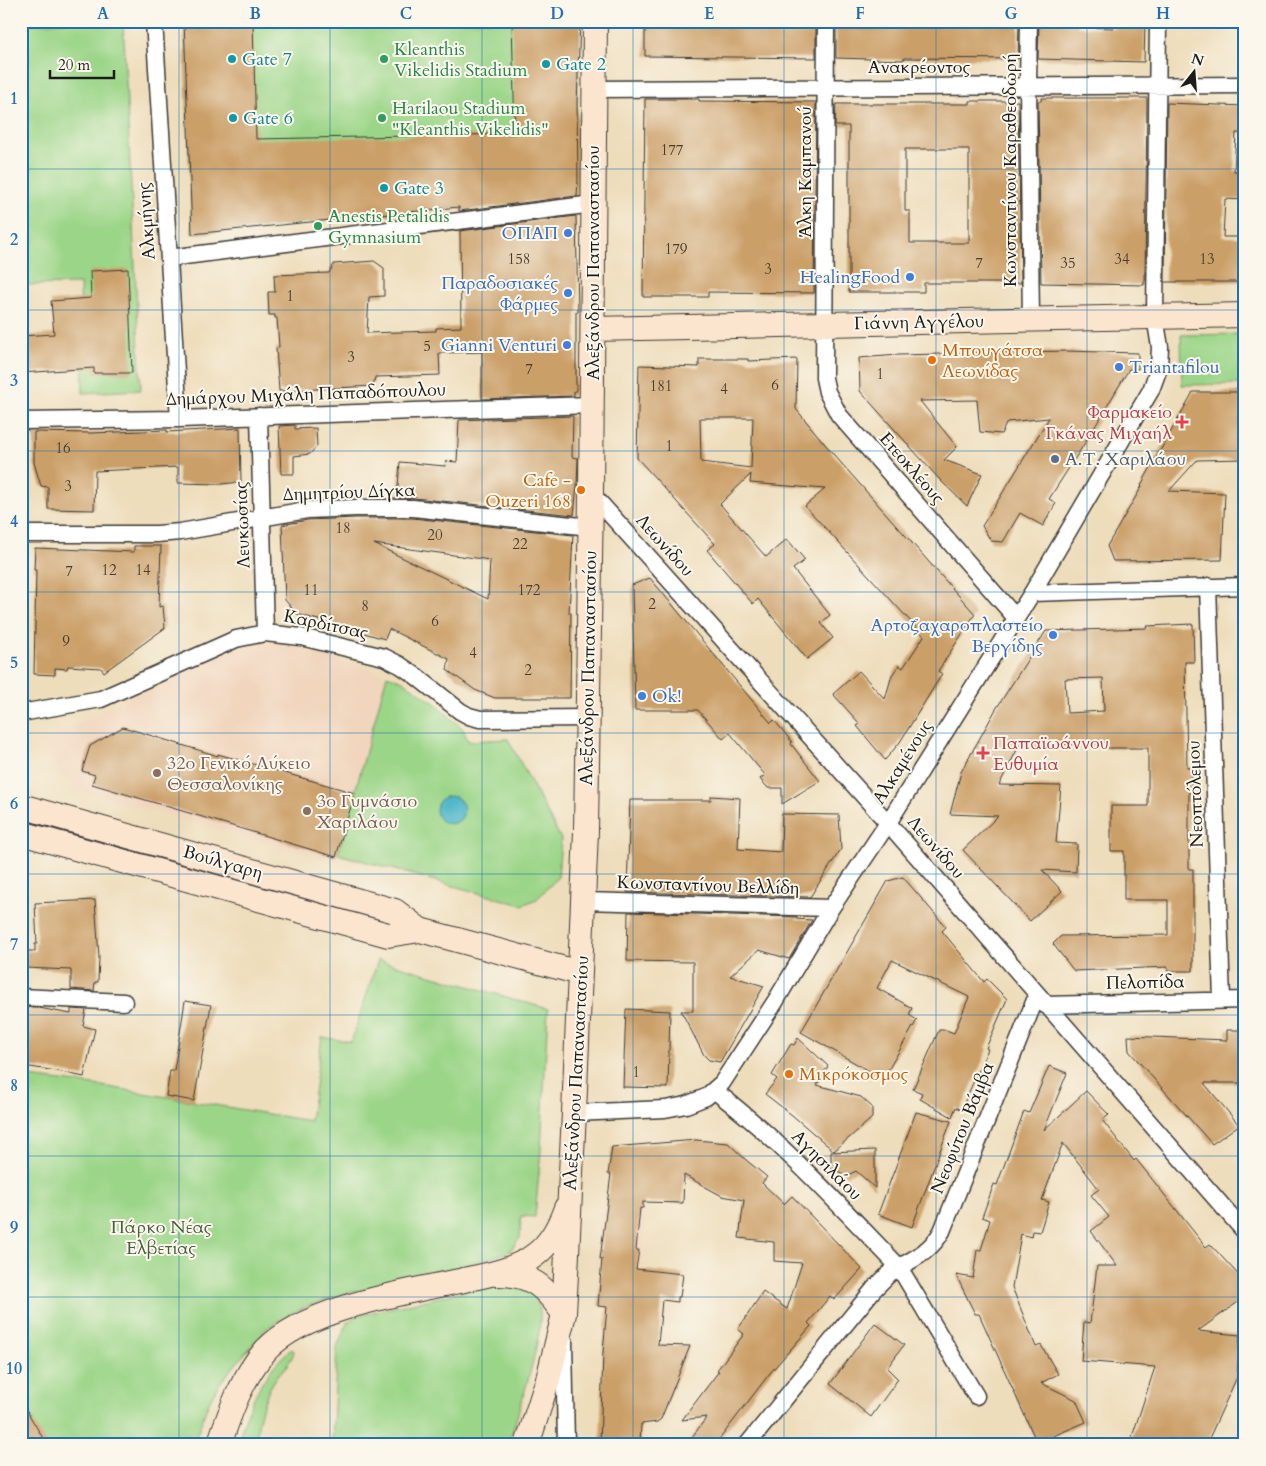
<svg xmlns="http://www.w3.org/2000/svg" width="1266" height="1466" font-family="Cardo,serif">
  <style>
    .built { fill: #f1d5bd }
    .green { fill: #9bd588; stroke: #5c7852 }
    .water { fill: #4bb6c9; stroke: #346972 }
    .building { fill: #cb9f68; fill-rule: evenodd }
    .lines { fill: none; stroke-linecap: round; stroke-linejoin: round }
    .street-casing { stroke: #3c3934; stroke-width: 19 }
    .secondary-casing { stroke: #3c3934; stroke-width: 26 }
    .street { stroke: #fff; stroke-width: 16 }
    .secondary { stroke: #fbe5cf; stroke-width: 24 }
    .grid { fill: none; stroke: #1f6fb2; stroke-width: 1; stroke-opacity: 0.55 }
    .culture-dot { fill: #0f9aa8; stroke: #fbf7ec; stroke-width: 2 }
    .leisure-dot { fill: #2e9e5b; stroke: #fbf7ec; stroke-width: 2 }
    .shop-dot { fill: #3f7fe0; stroke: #fbf7ec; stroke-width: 2 }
    .food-dot { fill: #e8710a; stroke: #fbf7ec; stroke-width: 2 }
    .health-dot { fill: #e0444e; stroke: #fbf7ec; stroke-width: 2 }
    .service-dot { fill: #5c6f8a; stroke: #fbf7ec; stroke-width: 2 }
    .education-dot { fill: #8d6e63; stroke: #fbf7ec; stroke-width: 2 }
    .labels { text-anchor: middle; stroke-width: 4; stroke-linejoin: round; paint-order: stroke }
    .number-label { font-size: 15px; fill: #483d2f }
    .leisure-label { font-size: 18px; fill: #27864d; stroke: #fbf7ec; text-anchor: start }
    .culture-label { font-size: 18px; fill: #0d838f; stroke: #fbf7ec; text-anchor: start }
    .street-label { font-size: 18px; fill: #1c1c1c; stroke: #fbf7ec }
    .shop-label { font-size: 18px; fill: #366cbe; stroke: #fbf7ec; text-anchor: end }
    .food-label { font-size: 18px; fill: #c56008; stroke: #fbf7ec; text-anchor: start }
    .health-label { font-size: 18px; fill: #be3a42; stroke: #fbf7ec; text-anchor: end }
    .service-label { font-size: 18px; fill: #4e5e75; stroke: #fbf7ec; text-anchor: start }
    .education-label { font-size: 18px; fill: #785e54; stroke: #fbf7ec; text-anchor: start }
    .park-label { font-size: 18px; fill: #485d42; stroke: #fbf7ec }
    .neatline { fill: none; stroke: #1f6fb2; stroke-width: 2 }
    .grid-label { font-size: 16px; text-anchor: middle; font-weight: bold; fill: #1f6fb2 }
  </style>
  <rect width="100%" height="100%" fill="#fbf7ec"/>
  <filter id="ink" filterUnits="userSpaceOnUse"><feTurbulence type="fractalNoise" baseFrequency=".02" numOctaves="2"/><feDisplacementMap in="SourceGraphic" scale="10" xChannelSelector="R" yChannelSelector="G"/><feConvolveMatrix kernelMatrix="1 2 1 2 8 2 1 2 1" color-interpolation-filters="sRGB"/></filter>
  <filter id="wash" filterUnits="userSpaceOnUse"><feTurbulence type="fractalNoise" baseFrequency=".0096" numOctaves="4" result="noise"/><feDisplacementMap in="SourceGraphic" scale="20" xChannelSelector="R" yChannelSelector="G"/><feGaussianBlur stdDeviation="1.12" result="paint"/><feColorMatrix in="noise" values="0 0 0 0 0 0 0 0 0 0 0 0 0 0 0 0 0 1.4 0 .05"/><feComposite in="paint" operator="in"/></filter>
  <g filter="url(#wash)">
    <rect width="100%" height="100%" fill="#edb"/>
    <path class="built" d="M253 642H274L292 645 387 675 336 861 73 789 39 743 184 670 234 648Z
      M601 1205 646 1210 640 1273 594 1268Z"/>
    <path class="green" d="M78 21H123L141 390 83 393 80 284 21 285V25Z
      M184 21H580L577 104 578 180 577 196 192 234Z
      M1245 334V384L1182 385 1181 335Z
      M387 675 403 681 436 704 463 729 468 741 508 739 561 839 558 877 537 899 522 905 338 854Z
      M378 960 548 1009 541 1150 535 1217 521 1216 520 1238 509 1252 454 1268 345 1294 308 1306 284 1317 266 1329 218 1385 208 1404 193 1445H21V1076L102 1086 310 1121 322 1037 351 1042Z
      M498 1284C513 1286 530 1287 538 1303 549 1324 516 1419 508 1445H332L337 1347 344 1330 349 1321 355 1316Z
      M290 1350H293L294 1352C291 1364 280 1371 274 1381 262 1400 258 1423 255 1445H237C248 1407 260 1376 290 1350Z"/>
    <path class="water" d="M436 810a14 14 0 1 1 28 0a14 14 0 1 1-28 0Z"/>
    <g id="blocks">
      <path class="building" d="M184 21H253L256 139 515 134 512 21H580L577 104 578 180 577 196 459 211V207L192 234Z
        M645 21H816V58L645 56Z
        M852 21H1019L1018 59 904 58V60L836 58V24H852Z
        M1039 21H1078V27L1114 28V21H1145L1144 62 1038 59Z
        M1042 98H1147L1145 281H1144V285L1041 283 1038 101H1041Z
        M645 99H699V101L816 102 814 293 708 292V297H643Z
        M970 101H1018L1021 283H924V292H849V126H835L836 104H970ZM905 149H969V243H910V211H905Z
        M1167 103 1245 106V133H1236L1234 171 1245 172V200L1225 199 1223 237H1245V282H1165Z
        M576 216 578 312H576V391H574V396L482 399V352L439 353 440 375 375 377 373 386 279 391 276 348 279 347 277 318H275V315H269L268 292H275L274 275 329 273 334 264 374 261 384 268V296L369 297 367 333 436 331V328L461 327 460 231Z
        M128 269 132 373H94V368L21 373V336L54 334 51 301 91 298 90 271Z
        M1066 351 1138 353V369H1129L1090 435 1049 499 1056 503 1043 526 1020 513 1003 542 991 541 982 526 1049 418 1007 422 1001 434 980 432 977 400 920 401 957 447 944 460 982 474 967 506 940 480 860 391 859 358 899 355Z
        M699 359H748V361L797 359 796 409 834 455 975 614 938 671 942 674 900 742 885 760 857 726 860 724 833 694 859 671 885 699 892 675 899 665 903 668 924 636 805 506 825 489 750 483 751 474 720 504 766 557 787 539 805 560 793 569 830 615 821 623 833 638 807 659 758 599 753 604 707 550 715 544 637 458 639 365 699 367ZM700 418H753L751 468 701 462Z
        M1193 392H1245V459L1197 460 1169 491 1225 493 1222 560 1113 561 1107 546 1142 486 1141 485Z
        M573 416 572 457 578 458 577 485 574 515 414 498H397L400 462 445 466 446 461 457 462 459 420Z
        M295 425V429L316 428 317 446 310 454 294 456V474H281L279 426Z
        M240 428 241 482 221 484 178 483V467L95 471 94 510 48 509V487L41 486 34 463V432L91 433 167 430V432Z
        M356 518H412L573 535 569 613H571L570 698H495L475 690 447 670 449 659 389 629 385 639 297 614 285 600 282 525 308 520ZM374 544 490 560 488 599Z
        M134 546H161L159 607 163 606 165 628 104 672 101 668 68 666 67 669 55 668V675L34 674 36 570H34L35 548 134 552Z
        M650 578 771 723 774 720 792 742 791 744 820 781 782 804V788H768L760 779 765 775 730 733 723 739 698 710H635L632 585Z
        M1193 624 1194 662H1185L1187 767H1192V790H1189V869H1193V971H1168V967L1074 971 1053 944 1061 936 1168 935V900H1124V851H1111V806H1148V748H1106V743L1019 746 999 785 1061 786 1056 843 1077 844 1076 872 1042 870 1062 891 1030 921 963 850 998 816 950 814 961 772 996 709 1046 631 1148 628 1147 626ZM1103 678 1104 711 1067 713 1065 679Z
        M123 727 218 756V754L355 793 336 857 92 784 95 775 82 771 90 746Z
        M711 796 740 798 738 849 781 852 782 814 839 815 841 849 810 897 627 892 630 800H711Z
        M903 877 946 927 942 931 984 982 987 979 1007 999 986 1048 988 1049 961 1110 956 1107 952 1117 920 1099 922 1093 913 1089 939 1030H946L954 1033 969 997 892 960 877 988 912 1008 909 1015 917 1020 883 1079 801 1032 888 881Z
        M95 900 99 957 98 982H95L94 991 71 989V970L25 968 26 951H35V944H37L35 903Z
        M628 912 797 917 796 919 812 920 789 959 759 950 730 976 764 986 720 1062 709 1060 704 1055 681 1011H693V962L627 961Z
        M185 1001 211 1005 194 1101 166 1096 170 1071H174Z
        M21 1007 39 1008 71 1014V1009L86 1010 83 1026 95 1029 84 1077 57 1071 23 1066 27 1037 21 1036Z
        M626 1009 670 1011 668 1088 623 1087Z
        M1227 1030H1245V1083H1204L1239 1125 1212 1144 1129 1051 1128 1036 1227 1040Z
        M798 1038 828 1066 817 1085 861 1097 872 1107V1118L834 1151 792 1115 765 1094 777 1079 772 1075 791 1044 794 1045Z
        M1049 1066 1067 1073 1044 1130 1086 1091 1109 1115 1102 1120 1134 1161 1136 1159 1206 1247 1210 1244 1245 1282V1297L1198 1331 1240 1335 1237 1377 1206 1445H1144L1131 1440 1155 1367 1081 1361 1084 1322 1090 1323 1097 1266H1117L1091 1231 1109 1217 1091 1195 1099 1189 1063 1143 1042 1200 1049 1202 1040 1232 1032 1231 1031 1237 1021 1234 1012 1287 1036 1347 1041 1345 1058 1374 1041 1383 1076 1400 1086 1422 1037 1443 979 1314H975L956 1275 973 1278 977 1250H981L990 1220 982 1217 994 1184 997 1185 1024 1111 1029 1113Z
        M916 1112 951 1121 912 1227 878 1214Z
        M696 1140 728 1143 746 1160 767 1177 762 1183 784 1204 792 1196 862 1269 834 1300 830 1296 808 1323 811 1326 770 1373 715 1445H702L692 1437 707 1417 682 1420 719 1371 717 1370 744 1334 738 1329 763 1292 787 1309 802 1263 774 1261V1242L739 1238 744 1200 722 1196 684 1175 683 1203 643 1202V1208H640L636 1250H639L636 1269 683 1274 680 1297H678V1302L662 1300 658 1345 690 1346 661 1419 657 1422 641 1424 640 1445H600L603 1352 607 1307 598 1306 602 1259H600L611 1174H608L612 1147Z
        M875 1150V1188L856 1171 846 1176 831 1167V1152Z
        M875 1323 904 1345 887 1368 898 1379 871 1417 830 1384Z
        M21 1401 47 1445H21Z"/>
    </g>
  </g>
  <g filter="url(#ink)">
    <use href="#blocks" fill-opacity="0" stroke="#3c3934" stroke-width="1"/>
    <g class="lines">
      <g class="street-casing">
        <path id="street" d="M154 21 179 419
          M826 21 824 378 827 392 839 415 1016 618
          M1029 21 1028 86 1031 319
          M593 89 1245 85
          M169 258 593 204
          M259 416 265 633
          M21 421 179 419 592 405
          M591 493 888 823 1245 1232
          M21 534H157L180 532 307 510 356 508H413L590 527
          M1208 586 1222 1000
          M1032 593 1245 586
          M21 713 101 699 236 639 265 633 301 637 384 657 400 665 416 676 460 711 469 716 480 719 588 718
          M584 901 831 908
          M21 997 124 1002
          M1045 1005 1245 1000
          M715 1091C783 1143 839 1205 899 1267 917 1258 933 1248 942 1231L1037 995
          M574 1113 665 1109 686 1105 706 1097 722 1083 775 1002 831 908 888 823 1032 593 1151 390 1159 368 1160 347 1155 317 1158 21
          M564 1340 566 1445
          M747 1445 874 1289 890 1273 899 1267 976 1396"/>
      </g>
      <g class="secondary-casing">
        <path id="secondary" d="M593 329 1245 315
          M21 806 395 911 420 930
          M21 833 388 935 420 930 580 973
          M496 1274C531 1273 545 1287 564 1314
          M219 1445C230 1412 242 1377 266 1350 306 1307 408 1292 464 1280 487 1275 516 1270 535 1255 550 1244 560 1225 566 1208
          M527 1445 548 1379 564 1314 574 1113 586 831 591 493 595 21"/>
      </g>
      <use href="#street" class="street"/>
      <use href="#secondary" class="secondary"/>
    </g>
  </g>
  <path class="grid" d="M179 21V1445M330 21V1445M482 21V1445M633 21V1445M784 21V1445M936 21V1445M1087 21V1445M21 169H1245M21 310H1245M21 451H1245M21 592H1245M21 733H1245M21 874H1245M21 1015H1245M21 1156H1245M21 1297H1245"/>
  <g class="culture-dot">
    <circle cx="232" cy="59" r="5"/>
    <circle cx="546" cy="64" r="5"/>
    <circle cx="233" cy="118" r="5"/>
    <circle cx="384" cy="188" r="5"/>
  </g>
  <g class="leisure-dot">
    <circle cx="384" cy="59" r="5"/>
    <circle cx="382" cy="118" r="5"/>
    <circle cx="318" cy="226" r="5"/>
  </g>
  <g class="shop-dot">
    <circle cx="568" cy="233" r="5"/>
    <circle cx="910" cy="277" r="5"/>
    <circle cx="568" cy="293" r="5"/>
    <circle cx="567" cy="345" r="5"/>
    <circle cx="1119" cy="367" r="5"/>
    <circle cx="1053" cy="635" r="5"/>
    <circle cx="642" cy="696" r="5"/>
  </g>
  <g class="food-dot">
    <circle cx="932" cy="360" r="5"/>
    <circle cx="581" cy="490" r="5"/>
    <circle cx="789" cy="1074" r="5"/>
  </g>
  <g class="health-dot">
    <path d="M1179.5 414.5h5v5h5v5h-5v5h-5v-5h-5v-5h5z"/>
    <path d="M980.5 745.5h5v5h5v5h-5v5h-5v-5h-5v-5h5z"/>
  </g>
  <circle class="service-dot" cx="1055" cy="459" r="5"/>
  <g class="education-dot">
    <circle cx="157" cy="773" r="5"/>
    <circle cx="307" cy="811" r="5"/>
  </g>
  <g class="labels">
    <g class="number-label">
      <text x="672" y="155">177</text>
      <text x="676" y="254">179</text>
      <text x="519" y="264">158</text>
      <text x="1122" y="264">34</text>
      <text x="1207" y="264">13</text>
      <text x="979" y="268">7</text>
      <text x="1068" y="268">35</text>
      <text x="768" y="274">3</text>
      <text x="290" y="301">1</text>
      <text x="427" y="351">5</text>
      <text x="351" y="362">3</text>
      <text x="529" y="374">7</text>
      <text x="880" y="379">1</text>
      <text x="775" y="390">6</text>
      <text x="661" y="391">181</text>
      <text x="724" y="394">4</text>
      <text x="669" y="451">1</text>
      <text x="63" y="453">16</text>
      <text x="68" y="491">3</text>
      <text x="343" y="533">18</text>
      <text x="435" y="540">20</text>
      <text x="520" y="549">22</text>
      <text x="109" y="575">12</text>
      <text x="143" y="575">14</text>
      <text x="69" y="576">7</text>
      <text x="311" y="595">11</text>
      <text x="529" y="595">172</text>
      <text x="652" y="609">2</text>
      <text x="365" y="611">8</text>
      <text x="435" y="626">6</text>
      <text x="66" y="646">9</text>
      <text x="473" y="658">4</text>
      <text x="528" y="675">2</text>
      <text x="636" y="1077">1</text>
    </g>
    <g class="leisure-label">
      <text x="394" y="55">Kleanthis<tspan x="394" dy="21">Vikelidis Stadium</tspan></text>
      <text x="392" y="114">Harilaou Stadium<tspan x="392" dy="21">"Kleanthis Vikelidis"</tspan></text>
      <text x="328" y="222">Anestis Petalidis<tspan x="328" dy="21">Gymnasium</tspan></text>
    </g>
    <g class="culture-label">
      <text x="242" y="65">Gate 7</text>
      <text x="556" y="70">Gate 2</text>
      <text x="243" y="124">Gate 6</text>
      <text x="394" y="194">Gate 3</text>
    </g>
    <g class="street-label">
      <text x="919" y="73">Ανακρέοντος</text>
      <text transform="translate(1010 170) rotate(-90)" y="6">Κωνσταντίνου Καραθεοδωρή</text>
      <text transform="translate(805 172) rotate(-90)" y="6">Άλκη Καμπανού</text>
      <text transform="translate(146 221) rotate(-94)" y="6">Αλκμήνης</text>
      <text transform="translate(593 263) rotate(-90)" y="6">Αλεξάνδρου Παπαναστασίου</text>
      <text transform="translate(919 322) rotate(-1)" y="6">Γιάννη Αγγέλου</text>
      <text transform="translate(306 394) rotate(-2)" y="6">Δημάρχου Μιχάλη Παπαδόπουλου</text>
      <text transform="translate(912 468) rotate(49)" y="6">Ετεοκλέους</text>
      <text transform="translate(349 492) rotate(-2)" y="6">Δημητρίου Δίγκα</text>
      <text transform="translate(242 525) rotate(-92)" y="6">Λευκωσίας</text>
      <text transform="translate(665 545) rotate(48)" y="6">Λεωνίδου</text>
      <text transform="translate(326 624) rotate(12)" y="6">Καρδίτσας</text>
      <text transform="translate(588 668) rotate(-89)" y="6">Αλεξάνδρου Παπαναστασίου</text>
      <text transform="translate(902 762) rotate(-58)" y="6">Αλκαμένους</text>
      <text transform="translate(1195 794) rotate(-92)" y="6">Νεοπτόλεμου</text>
      <text transform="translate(936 847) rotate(49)" y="6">Λεωνίδου</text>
      <text transform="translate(223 862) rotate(16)" y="6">Βούλγαρη</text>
      <text transform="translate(708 885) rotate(2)" y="6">Κωνσταντίνου Βελλίδη</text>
      <text transform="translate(1145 982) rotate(-1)" y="6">Πελοπίδα</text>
      <text transform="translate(576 1073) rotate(-87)" y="6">Αλεξάνδρου Παπαναστασίου</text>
      <text transform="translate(962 1128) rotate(-68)" y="6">Νεοφύτου Βάμβα</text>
      <text transform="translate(827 1165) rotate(45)" y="6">Αγησιλάου</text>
    </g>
    <g class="shop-label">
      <text x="558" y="239">ΟΠΑΠ</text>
      <text x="900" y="283">HealingFood</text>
      <text x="558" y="289">Παραδοσιακές<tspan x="558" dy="21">Φάρμες</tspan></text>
      <text x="557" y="351">Gianni Venturi</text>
      <text x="1129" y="373" text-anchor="start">Triantafilou</text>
      <text x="1043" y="631">Αρτοζαχαροπλαστείο<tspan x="1043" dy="21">Βεργίδης</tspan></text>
      <text x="652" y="702" text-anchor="start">Ok!</text>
    </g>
    <g class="food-label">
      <text x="942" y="356">Μπουγάτσα<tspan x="942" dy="21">Λεωνίδας</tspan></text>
      <text x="571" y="486" text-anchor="end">Cafe -<tspan x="571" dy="21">Ouzeri 168</tspan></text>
      <text x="799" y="1080">Μικρόκοσμος</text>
    </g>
    <g class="health-label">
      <text x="1172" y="418">Φαρμακείο<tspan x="1172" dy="21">Γκάνας Μιχαήλ</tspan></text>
      <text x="993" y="749" text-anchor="start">Παπαϊωάννου<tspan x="993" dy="21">Ευθυμία</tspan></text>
    </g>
    <g class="service-label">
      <text x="1065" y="465">Α.Τ. Χαριλάου</text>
    </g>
    <g class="education-label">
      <text x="167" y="769">32ο Γενικό Λύκειο<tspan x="167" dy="21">Θεσσαλονίκης</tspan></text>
      <text x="317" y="807">3ο Γυμνάσιο<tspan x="317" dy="21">Χαριλάου</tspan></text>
    </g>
    <g class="park-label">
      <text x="161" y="1233">Πάρκο Νέας<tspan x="161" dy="21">Ελβετίας</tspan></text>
    </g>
  </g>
  <rect width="1266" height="1466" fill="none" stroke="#fbf7ec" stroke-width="55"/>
  <g transform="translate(1194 72) rotate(17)" stroke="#fbf7ec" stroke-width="4" paint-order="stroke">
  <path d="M0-4L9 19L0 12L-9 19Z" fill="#1c1c1c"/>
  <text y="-8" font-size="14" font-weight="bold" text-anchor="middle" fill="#1c1c1c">N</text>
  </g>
  <path d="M50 70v8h64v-8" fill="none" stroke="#1c1c1c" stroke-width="2.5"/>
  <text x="58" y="70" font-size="15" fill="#1c1c1c" stroke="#fbf7ec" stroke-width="4" paint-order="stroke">20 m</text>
  <rect x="28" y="28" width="1210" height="1410" class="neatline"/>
  <g class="grid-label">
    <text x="103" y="19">A</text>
    <text x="255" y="19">B</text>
    <text x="406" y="19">C</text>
    <text x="557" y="19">D</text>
    <text x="709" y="19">E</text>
    <text x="860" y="19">F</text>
    <text x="1011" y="19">G</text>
    <text x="1163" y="19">H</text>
    <text x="14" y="104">1</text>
    <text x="14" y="245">2</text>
    <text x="14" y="386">3</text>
    <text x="14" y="527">4</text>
    <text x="14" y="668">5</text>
    <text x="14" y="809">6</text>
    <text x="14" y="950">7</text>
    <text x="14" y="1091">8</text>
    <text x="14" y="1233">9</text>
    <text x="14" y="1374">10</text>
  </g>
</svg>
